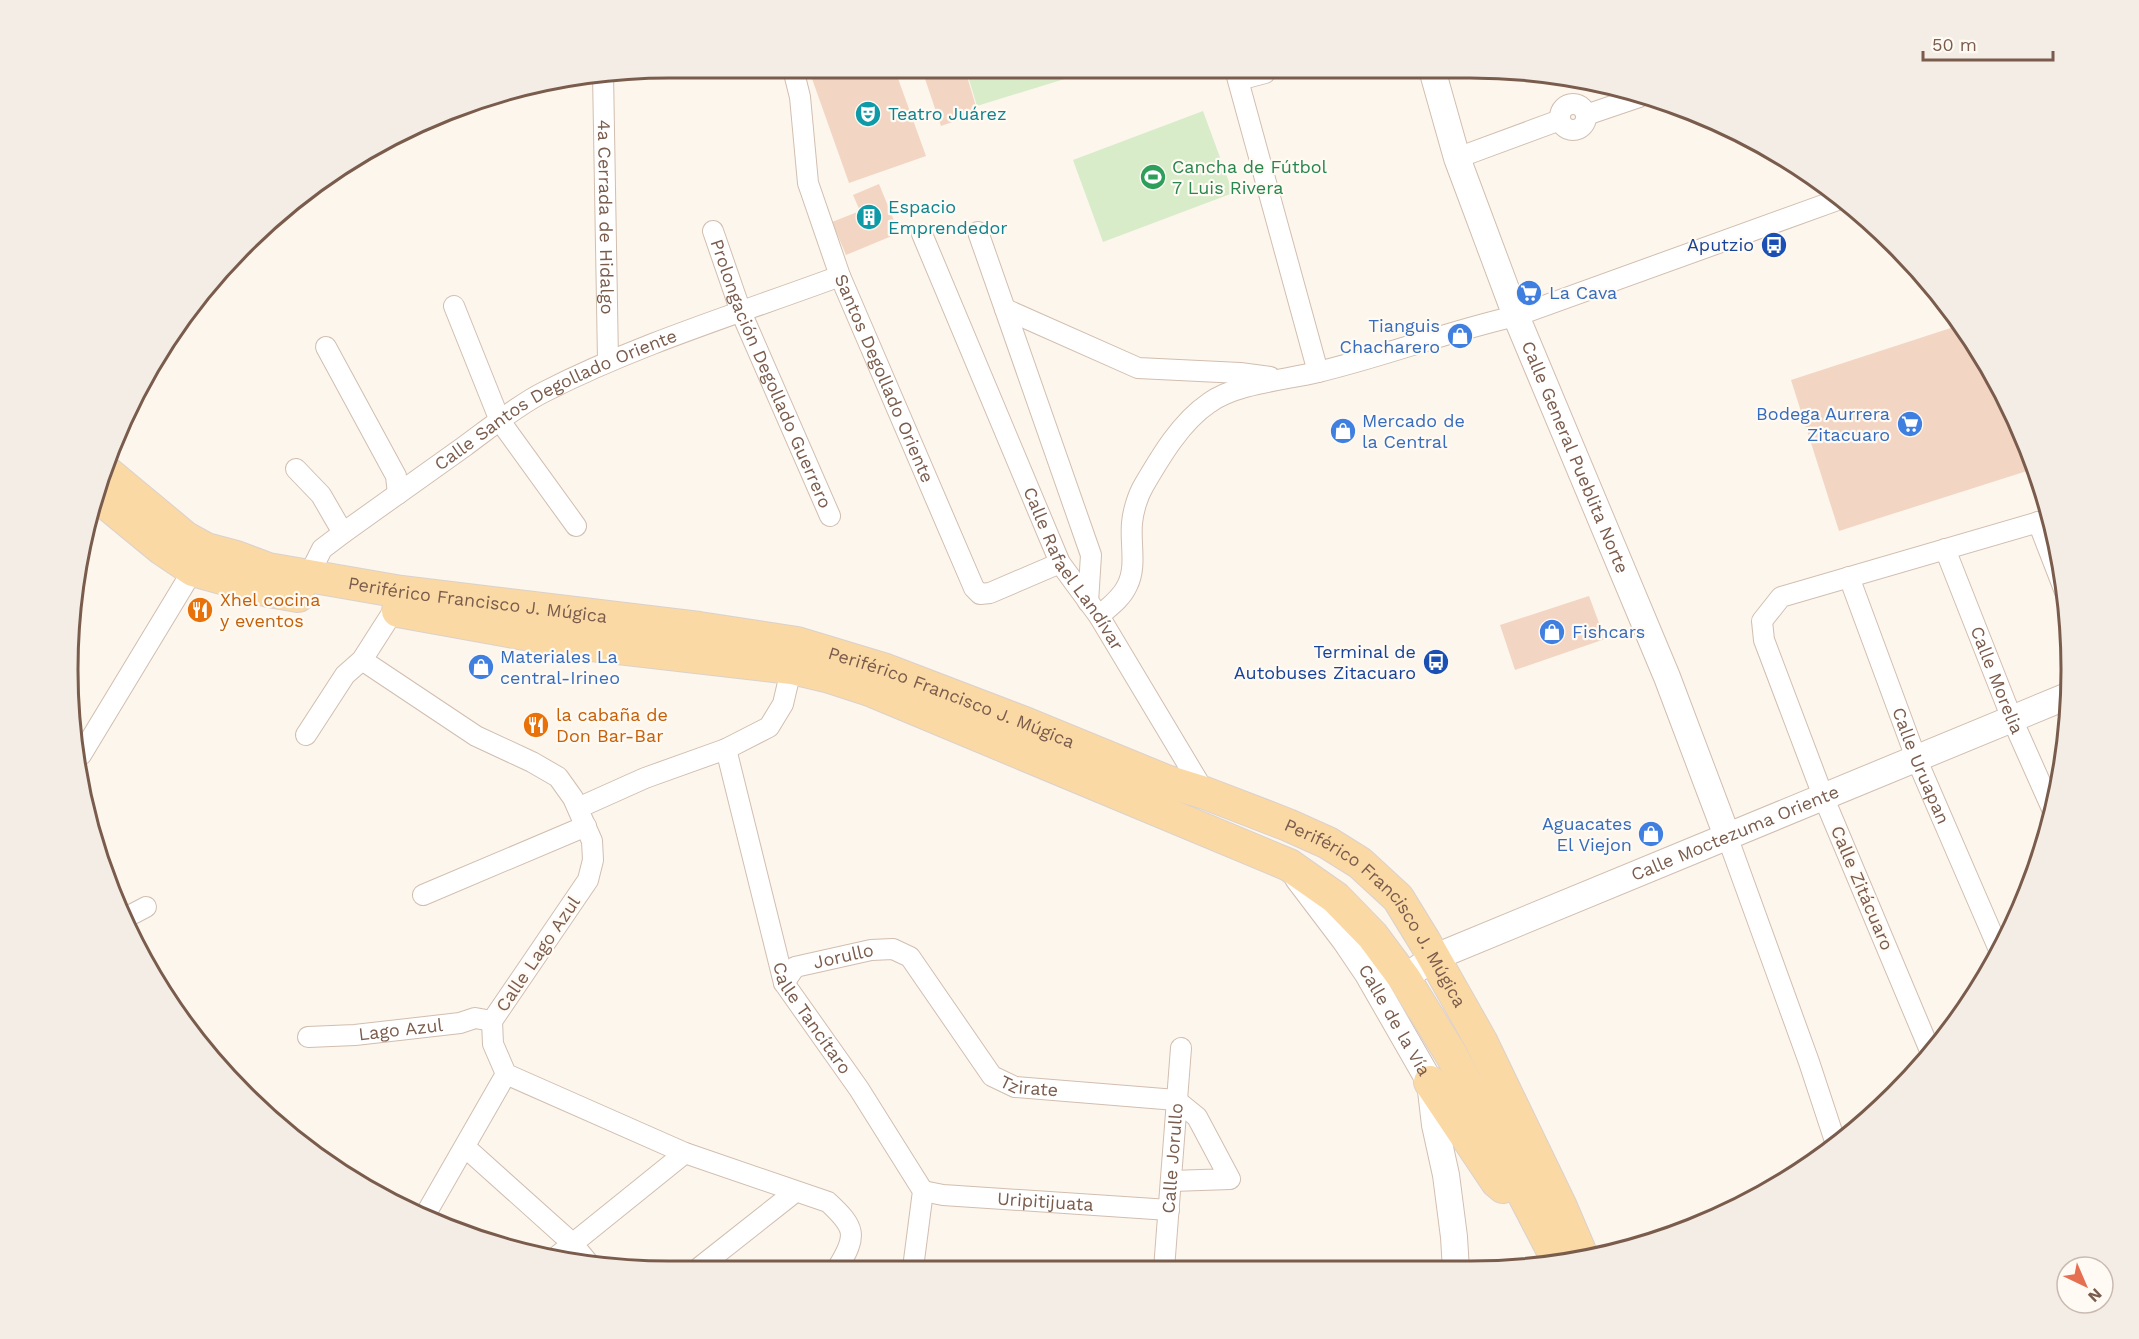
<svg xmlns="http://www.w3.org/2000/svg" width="2139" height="1339" font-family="'Work Sans',sans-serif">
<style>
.green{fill:#d8ecc9}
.building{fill:#f3d5c3}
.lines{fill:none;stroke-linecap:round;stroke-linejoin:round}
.minor-casing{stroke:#d1beb0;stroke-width:22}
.tertiary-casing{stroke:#d1beb0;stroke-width:28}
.primary-casing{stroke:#dad1cd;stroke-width:34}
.minor{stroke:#fff;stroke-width:20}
.tertiary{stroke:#fff;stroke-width:26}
.primary{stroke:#fbd9a5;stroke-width:32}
.labels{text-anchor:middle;stroke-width:4.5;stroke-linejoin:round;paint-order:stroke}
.culture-label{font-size:18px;fill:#0d838f;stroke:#fffaf3;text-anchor:start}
.leisure-label{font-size:18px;fill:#27864d;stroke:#fffaf3;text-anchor:start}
.street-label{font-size:18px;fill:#7a5c4d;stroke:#fffaf3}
.transit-label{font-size:18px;fill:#164399;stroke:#fffaf3;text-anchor:end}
.shop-label{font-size:18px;fill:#366cbe;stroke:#fffaf3;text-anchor:start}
.food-label{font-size:18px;fill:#c56008;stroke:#fffaf3;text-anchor:start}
.rim{fill:none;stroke:#7a5c4d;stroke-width:3}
</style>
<rect width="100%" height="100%" fill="#fdf6ec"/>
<!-- green -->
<g class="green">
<path d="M967,73h117l-107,33z"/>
<path d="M1203,111l30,82 -130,49 -30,-82z"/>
</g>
<!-- building -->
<g class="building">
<path d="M810,73h86l30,83 -77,27z"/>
<path d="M923,73h43l12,40 -37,13z"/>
<path d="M879,184l20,49 -53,22 -14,-33 28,-11 -7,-16z"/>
<path d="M1960,325l31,43 45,100 -197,63 -48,-151z"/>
<path d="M1589,596l16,43 -90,31 -15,-45z"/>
</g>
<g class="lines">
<!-- minor casing -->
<g class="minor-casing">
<g id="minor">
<path id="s1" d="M603,73l5,288"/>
<path id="s2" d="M794,73l6,24 8,86 32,93 134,312 6,6 10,-1 70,-30"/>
<path d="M1236,73l82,299"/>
<path d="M1239,80l26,-7"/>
<circle cx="1573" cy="117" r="13"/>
<path d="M1586,115l53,-18"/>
<path d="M1457,158l103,-38"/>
<path id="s3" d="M713,231l28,81 89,204"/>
<path d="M978,232l113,323 -3,47"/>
<path id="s4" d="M922,234l138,329 39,53 106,177"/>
<path d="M454,306l46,115 76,105"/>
<path d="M1005,309l133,59 102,5 30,4"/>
<path d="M326,347l70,129 2,18"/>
<path d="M296,469l25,26 22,38"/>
<path d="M2038,522l29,75"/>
<path id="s5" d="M1945,549l67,170 41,92"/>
<path id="s6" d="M308,577l14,-28 21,-16c41,-29 81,-58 122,-87 23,-17 53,-41 79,-54 94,-48 196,-79 296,-116"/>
<path id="s7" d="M1849,577l67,181 84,194"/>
<path d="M1099,616c10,-9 22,-17 28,-30 10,-19 3,-42 5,-63 1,-12 6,-28 12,-38 17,-29 37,-63 65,-82 28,-20 77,-23 109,-31 67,-16 131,-41 198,-56l327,-118"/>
<path d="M362,660l114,76 56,26 26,15 15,21 19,43 1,19 -5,20 -96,141 1,23 13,30 179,79 143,49c27,25 30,33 10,65"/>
<path d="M306,735l39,-60 17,-15 32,-50"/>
<path id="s8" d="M726,749l58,234 75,106 64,102 -10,77"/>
<path d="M75,758l6,-3 112,-185"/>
<path d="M578,808l67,-30 81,-29 43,-22 14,-23 11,-47"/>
<path d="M1727,836l82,226 27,82"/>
<path d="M423,895l163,-69"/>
<path d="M123,919l23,-12"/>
<path id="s9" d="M784,983l11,-16 76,-17 22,-1 17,8 82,119 23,11 161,13 21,17 33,62 -58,2"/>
<path id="s10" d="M308,1037l47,-2 105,-12 15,-5 17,3"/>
<path d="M1931,1053l-108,-257 -59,-156 -2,-19 19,-24 268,-78"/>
<path d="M465,1147l107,96 19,23"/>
<path id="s11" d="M923,1191l20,4 226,15"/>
<path d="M424,1217l82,-143"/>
<path d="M556,1257l129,-104"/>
<path d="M700,1267l95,-75"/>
<path id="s12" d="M1164,1269l17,-221"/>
</g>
</g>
<!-- tertiary casing -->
<g class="tertiary-casing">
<g id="tertiary">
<path id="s13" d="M1433,73l24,85 59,158 151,361 60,159"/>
<path id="s14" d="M1298,878l47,62 23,34 62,108 5,43 11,50 8,62 2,33"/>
<path id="s15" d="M1404,978l29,-20 637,-263"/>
</g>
</g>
<!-- primary casing -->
<g class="primary-casing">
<g id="primary">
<path id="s16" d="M103,469l83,69 20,11 30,8 32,12 133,23 298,36 98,15 86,26 144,55 139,57 39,12 83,32 40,18 32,20 38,35 27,44 56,99 80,166 21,49"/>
<path d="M95,494l67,55 31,21 76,21 29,5"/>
<path d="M398,611l177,32 217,25 38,9 40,13 419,175 47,33 36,37 32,43 48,78 106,205"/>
<path d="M1430,1082l67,100 6,5"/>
</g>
</g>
<!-- minor -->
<use href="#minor" class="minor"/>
<!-- tertiary -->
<use href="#tertiary" class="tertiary"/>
<!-- primary -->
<use href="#primary" class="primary"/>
</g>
<!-- icons -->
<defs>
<g id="theatre-disc" transform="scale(1.35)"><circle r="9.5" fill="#0f9aa8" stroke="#fffaf3"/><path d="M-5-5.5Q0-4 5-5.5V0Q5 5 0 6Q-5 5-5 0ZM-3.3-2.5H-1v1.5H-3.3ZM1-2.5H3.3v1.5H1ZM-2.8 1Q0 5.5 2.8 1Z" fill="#fff"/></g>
<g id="stadium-disc" transform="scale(1.35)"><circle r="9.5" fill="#2e9e5b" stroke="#fffaf3"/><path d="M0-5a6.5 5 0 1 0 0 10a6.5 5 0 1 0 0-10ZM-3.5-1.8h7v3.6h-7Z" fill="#fff"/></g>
<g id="building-disc" transform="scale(1.35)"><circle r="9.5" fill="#0f9aa8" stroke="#fffaf3"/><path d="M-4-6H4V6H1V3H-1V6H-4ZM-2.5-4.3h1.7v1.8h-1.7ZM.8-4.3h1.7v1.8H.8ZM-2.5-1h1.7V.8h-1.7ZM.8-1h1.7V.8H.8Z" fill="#fff"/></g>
<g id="bus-disc" transform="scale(1.35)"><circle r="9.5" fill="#1a4fb4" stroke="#fffaf3"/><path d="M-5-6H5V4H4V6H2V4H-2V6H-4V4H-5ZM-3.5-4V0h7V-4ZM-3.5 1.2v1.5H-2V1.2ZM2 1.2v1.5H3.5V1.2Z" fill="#fff"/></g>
<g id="supermarket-disc" transform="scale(1.35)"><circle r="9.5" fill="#3f7fe0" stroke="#fffaf3"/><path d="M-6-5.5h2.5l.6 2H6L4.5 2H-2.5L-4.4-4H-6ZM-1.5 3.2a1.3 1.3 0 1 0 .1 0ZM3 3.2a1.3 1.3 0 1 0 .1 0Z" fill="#fff"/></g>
<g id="shop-disc" transform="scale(1.35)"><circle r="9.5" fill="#3f7fe0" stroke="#fffaf3"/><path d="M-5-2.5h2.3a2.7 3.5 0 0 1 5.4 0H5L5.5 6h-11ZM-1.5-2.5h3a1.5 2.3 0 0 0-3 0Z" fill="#fff"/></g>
<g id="restaurant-disc" transform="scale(1.35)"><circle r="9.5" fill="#e8710a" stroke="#fffaf3"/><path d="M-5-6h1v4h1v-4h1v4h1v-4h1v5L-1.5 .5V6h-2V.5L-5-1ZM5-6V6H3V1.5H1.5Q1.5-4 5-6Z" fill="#fff"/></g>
</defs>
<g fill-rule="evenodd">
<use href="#theatre-disc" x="868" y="114"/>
<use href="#stadium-disc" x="1153" y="177"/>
<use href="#building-disc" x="869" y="217"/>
<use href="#bus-disc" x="1774" y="245"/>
<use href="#supermarket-disc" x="1529" y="293"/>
<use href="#shop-disc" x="1460" y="336"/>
<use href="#supermarket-disc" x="1910" y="424"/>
<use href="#shop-disc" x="1343" y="431"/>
<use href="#restaurant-disc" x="200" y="610"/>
<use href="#shop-disc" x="1552" y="632"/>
<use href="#bus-disc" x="1436" y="662"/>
<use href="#shop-disc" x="481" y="667"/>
<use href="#restaurant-disc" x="536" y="725"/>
<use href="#shop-disc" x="1651" y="834"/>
</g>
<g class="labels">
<!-- culture labels -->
<g class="culture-label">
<text x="888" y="120">Teatro Juárez</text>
<text x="888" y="213">Espacio<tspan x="888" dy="21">Emprendedor</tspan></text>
</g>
<!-- leisure labels -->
<g class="leisure-label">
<text x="1172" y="173">Cancha de Fútbol<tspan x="1172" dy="21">7 Luis Rivera</tspan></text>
</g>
<!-- street labels -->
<g class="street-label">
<text dy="6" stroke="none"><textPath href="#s1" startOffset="144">4a Cerrada de Hidalgo</textPath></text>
<text dy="6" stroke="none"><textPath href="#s3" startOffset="154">Prolongación Degollado Guerrero</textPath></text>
<text dy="6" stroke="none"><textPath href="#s2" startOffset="321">Santos Degollado Oriente</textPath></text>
<text dy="6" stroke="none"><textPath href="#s6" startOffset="310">Calle Santos Degollado Oriente</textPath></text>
<text dy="6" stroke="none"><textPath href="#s13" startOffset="410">Calle General Pueblita Norte</textPath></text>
<text dy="6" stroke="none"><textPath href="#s4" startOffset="368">Calle Rafael Landívar</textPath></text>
<text dy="6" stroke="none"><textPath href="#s16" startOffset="408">Periférico Francisco J. Múgica</textPath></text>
<text dy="6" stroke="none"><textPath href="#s5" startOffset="141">Calle Morelia</textPath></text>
<text dy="6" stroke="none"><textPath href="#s16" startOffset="894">Periférico Francisco J. Múgica</textPath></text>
<text dy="6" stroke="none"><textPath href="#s7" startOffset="202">Calle Uruapan</textPath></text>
<text dy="6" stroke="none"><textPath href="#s15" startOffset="362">Calle Moctezuma Oriente</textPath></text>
<text transform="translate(1862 888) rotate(67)" y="6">Calle Zitácuaro</text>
<text dy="6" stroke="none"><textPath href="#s16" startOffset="1382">Periférico Francisco J. Múgica</textPath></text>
<text transform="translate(538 954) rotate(-56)" y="6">Calle Lago Azul</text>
<text dy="6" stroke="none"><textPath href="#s9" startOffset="69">Jorullo</textPath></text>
<text dy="6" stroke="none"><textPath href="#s8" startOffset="285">Calle Tancítaro</textPath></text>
<text dy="6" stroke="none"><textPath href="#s14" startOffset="172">Calle de la Vía</textPath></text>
<text dy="6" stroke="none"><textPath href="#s10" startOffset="93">Lago Azul</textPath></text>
<text dy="6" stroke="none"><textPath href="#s9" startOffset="322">Tzirate</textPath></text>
<text dy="6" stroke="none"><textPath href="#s12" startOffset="111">Calle Jorullo</textPath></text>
<text dy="6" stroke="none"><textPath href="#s11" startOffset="123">Uripitijuata</textPath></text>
</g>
<!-- transit labels -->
<g class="transit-label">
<text x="1754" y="251">Aputzio</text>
<text x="1416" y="658">Terminal de<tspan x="1416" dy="21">Autobuses Zitacuaro</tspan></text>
</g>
<!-- shop labels -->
<g class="shop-label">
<text x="1549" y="299">La Cava</text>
<text x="1440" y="332" text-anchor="end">Tianguis<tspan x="1440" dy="21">Chacharero</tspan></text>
<text x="1890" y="420" text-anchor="end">Bodega Aurrera<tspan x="1890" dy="21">Zitacuaro</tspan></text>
<text x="1362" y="427">Mercado de<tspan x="1362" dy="21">la Central</tspan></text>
<text x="1572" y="638">Fishcars</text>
<text x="500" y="663">Materiales La<tspan x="500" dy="21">central-Irineo</tspan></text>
<text x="1632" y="830" text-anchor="end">Aguacates<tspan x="1632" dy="21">El Viejon</tspan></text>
</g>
<!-- food labels -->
<g class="food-label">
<text x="220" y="606">Xhel cocina<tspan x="220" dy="21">y eventos</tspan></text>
<text x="556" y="721">la cabaña de<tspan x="556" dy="21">Don Bar-Bar</tspan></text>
</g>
</g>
<!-- crop -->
<path d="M0 0H2139V1339H0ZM669 78H1470A591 591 0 0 1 2061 669V670A591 591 0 0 1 1470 1261H669A591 591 0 0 1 78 670V669A591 591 0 0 1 669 78Z" fill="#f4ede6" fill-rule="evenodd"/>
<path class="rim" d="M669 78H1470A591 591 0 0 1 2061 669V670A591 591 0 0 1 1470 1261H669A591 591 0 0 1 78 670V669A591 591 0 0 1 669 78Z"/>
<!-- north arrow -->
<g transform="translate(2085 1285) rotate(136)"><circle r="28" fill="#fffaf3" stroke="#cabbb1" stroke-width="1.5"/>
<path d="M0-4.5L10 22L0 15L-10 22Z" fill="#e76f51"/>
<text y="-9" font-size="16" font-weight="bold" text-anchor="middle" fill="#7a5c4d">N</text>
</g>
<!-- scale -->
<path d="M1923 51v9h130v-9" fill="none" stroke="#7a5c4d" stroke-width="3"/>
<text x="1932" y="51" font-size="18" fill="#7a5c4d" stroke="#fffaf3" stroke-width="4.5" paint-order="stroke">50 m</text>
</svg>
